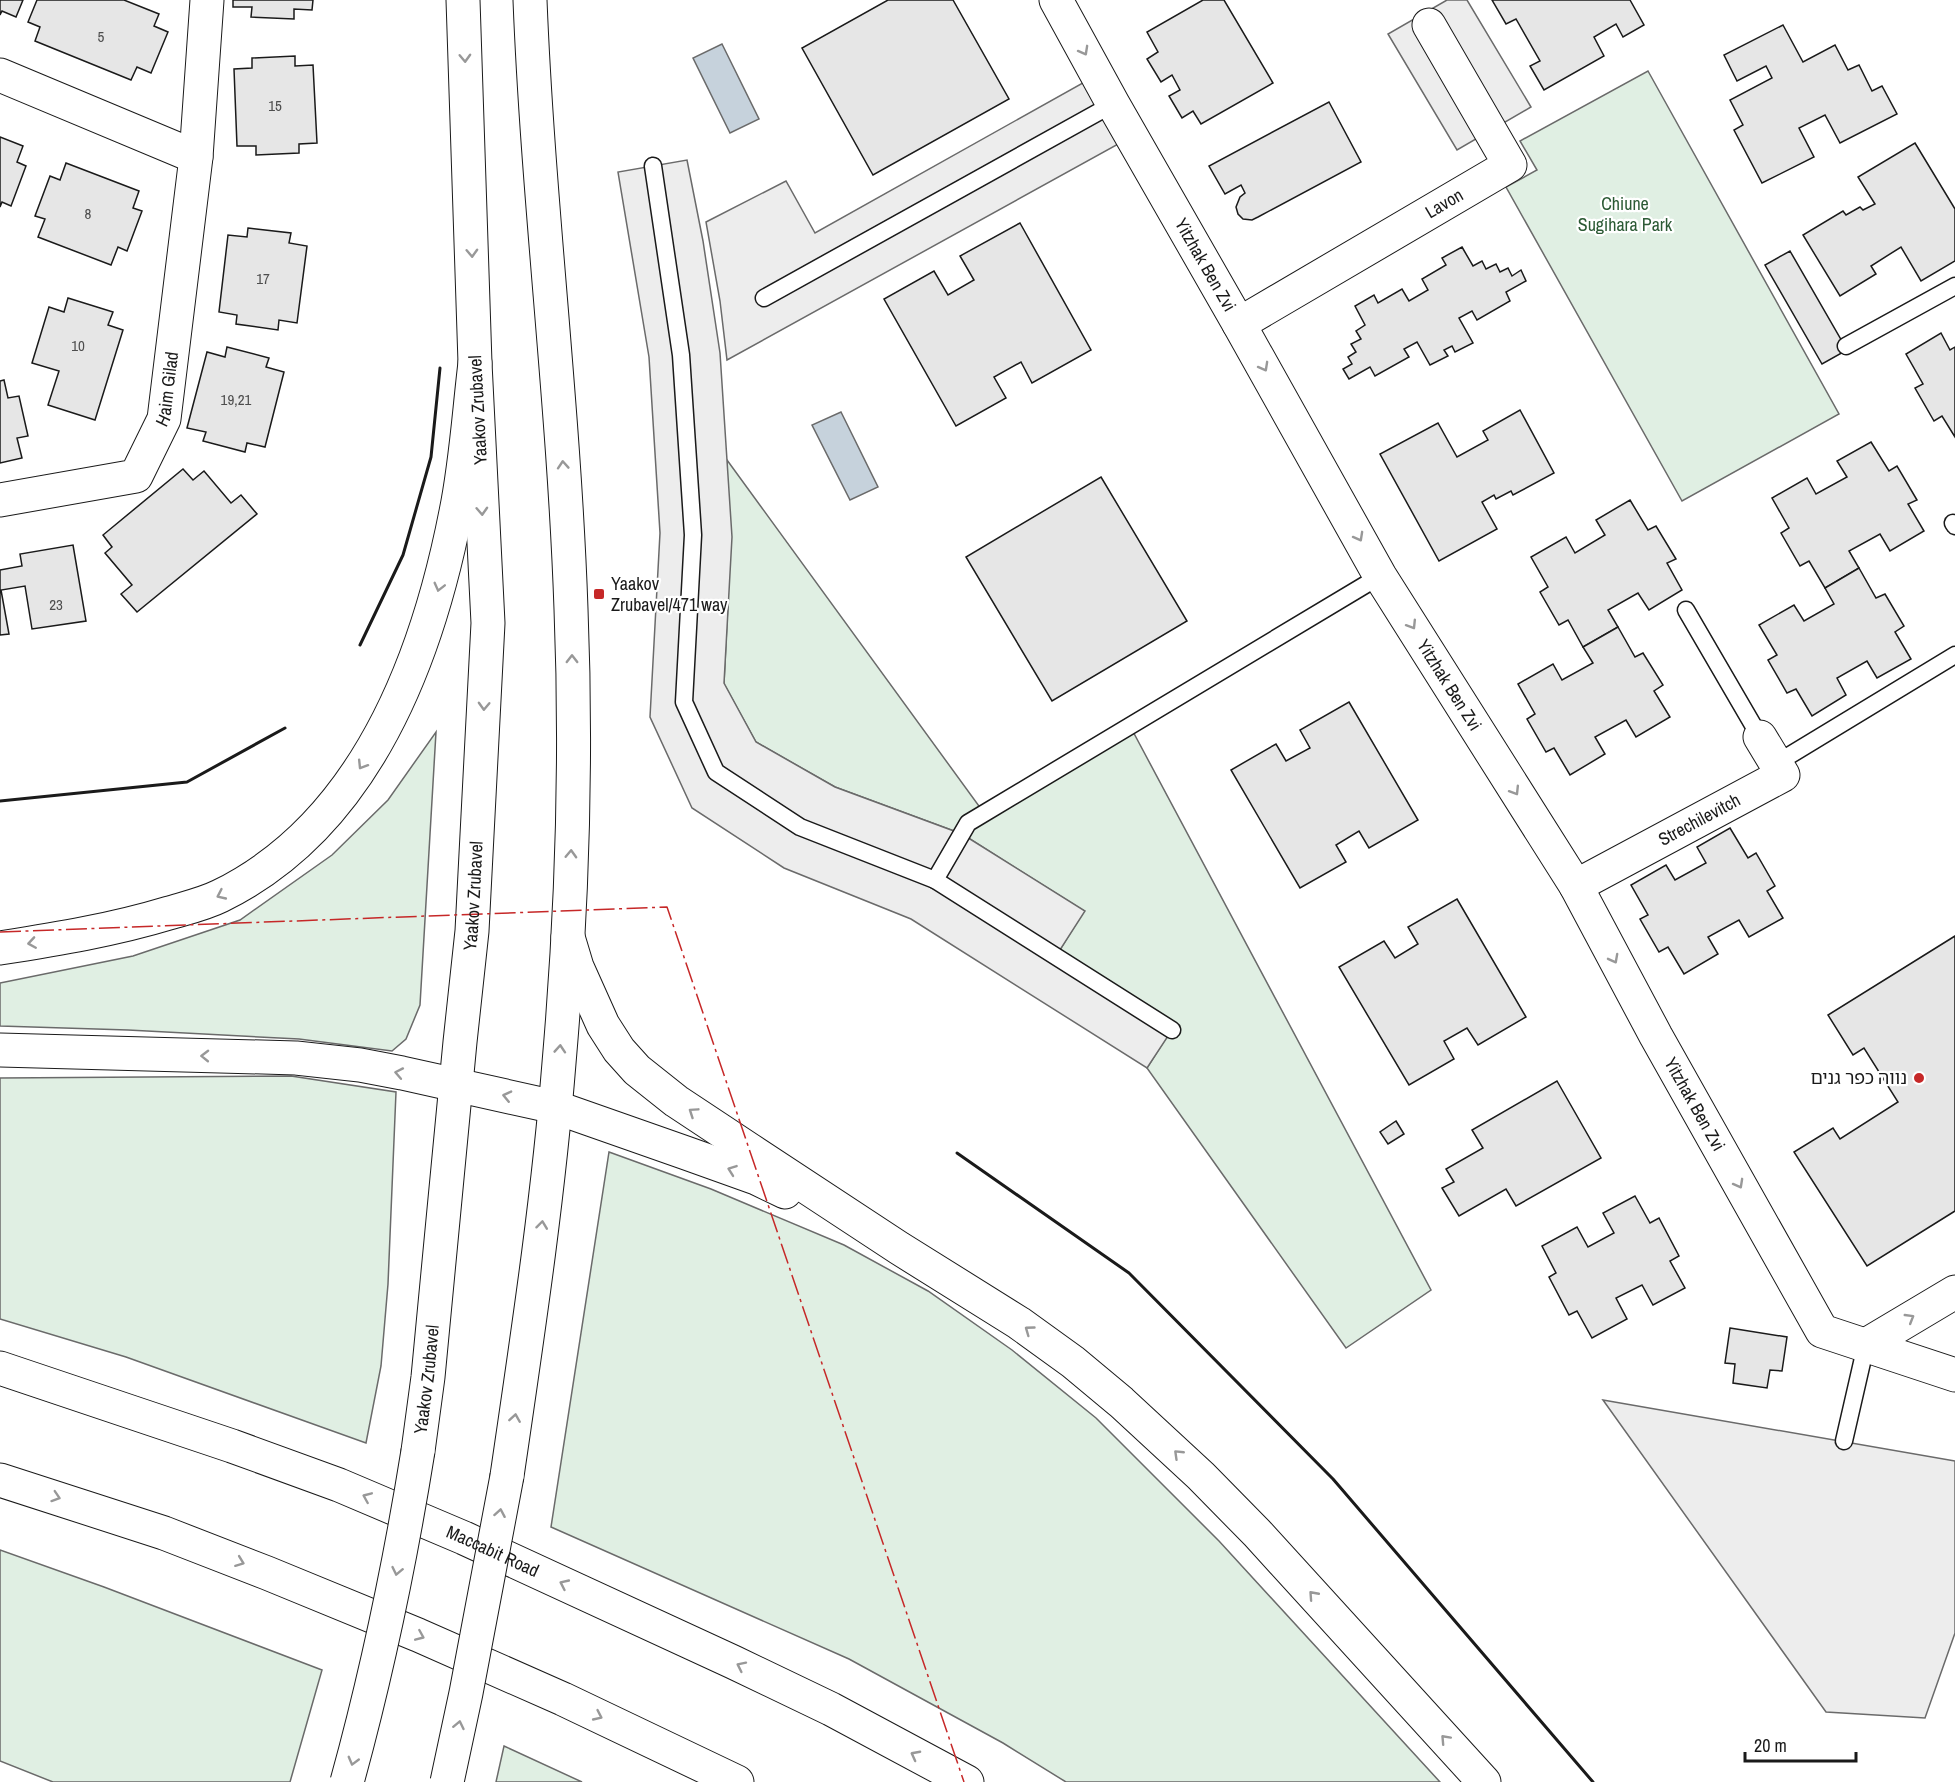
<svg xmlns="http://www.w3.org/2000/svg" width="1955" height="1782" font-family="'Archivo Narrow','Noto Sans Hebrew',sans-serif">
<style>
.green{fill:#e0efe3;stroke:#6a6a6a;stroke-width:1.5}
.parking{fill:#ededed;stroke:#6a6a6a;stroke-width:1.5}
.water{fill:#c6d2dc;stroke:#6a6a6a;stroke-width:1.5}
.building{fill:#e6e6e6;stroke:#1a1a1a;stroke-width:1.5}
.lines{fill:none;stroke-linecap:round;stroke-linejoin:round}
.service-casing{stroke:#1a1a1a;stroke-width:19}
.minor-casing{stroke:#1a1a1a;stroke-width:35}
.secondary-casing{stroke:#1a1a1a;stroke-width:35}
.motorway-casing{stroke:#1a1a1a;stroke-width:35}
.service{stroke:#fff;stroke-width:16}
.minor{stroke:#fff;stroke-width:33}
.secondary{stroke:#fff;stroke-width:33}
.motorway{stroke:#fff;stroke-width:33}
.secondary-bridge-casing{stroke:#1a1a1a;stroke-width:35;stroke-linecap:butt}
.secondary-bridge{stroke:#fff;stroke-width:33}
.wall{stroke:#1a1a1a;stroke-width:3}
.power{stroke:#c62828;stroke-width:1.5;stroke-dasharray:21 4.5 3 4.5;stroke-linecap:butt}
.oneway{stroke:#989898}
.poi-dot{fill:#c62828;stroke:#fff;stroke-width:2}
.labels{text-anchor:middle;stroke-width:4.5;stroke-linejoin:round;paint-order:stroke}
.number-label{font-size:15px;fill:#4d4d4d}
.street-label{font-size:18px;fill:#1a1a1a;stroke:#fff}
.park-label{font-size:18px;fill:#2b5a34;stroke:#fff}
.poi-label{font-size:18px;fill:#1a1a1a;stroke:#fff;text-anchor:start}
</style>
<rect width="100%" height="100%" fill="#fff"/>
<!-- green -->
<g class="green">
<path d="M1648,71l191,343 -157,87 -176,-314 31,-17 -17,-29z"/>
<path d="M727,460l257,353 146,-87 301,564 -85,58 -199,-280 24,-38 -115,-74 28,-45 -122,-77 -127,-47 -79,-45 -32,-58 4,-82z"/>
<path d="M436,732l-16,273 -14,34 -14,12 -93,-12 -171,-9 -128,-4v-43l133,-27 107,-36 92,-65 56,-55z"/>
<path d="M291,1076l105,16 -8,192 -7,82 -15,77 -240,-86 -126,-38v-241z"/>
<path d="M609,1152l102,37 133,56 84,46 84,59 84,68 123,123 221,241h-374l-63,-39 -154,-84 -298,-132z"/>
<path d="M0,1550l104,37 218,83 -32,112h-237l-53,-21z"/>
<path d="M504,1746l78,36h-86z"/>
</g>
<!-- parking -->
<g class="parking">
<path d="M1447,0h20l64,107 -74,43 -69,-116z"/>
<path d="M1097,75l34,62 -404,223 -7,-59 -14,-79 80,-41 29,52z"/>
<path d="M687,160l16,81 17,112 12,184 -8,146 32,59 79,45 127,47 123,77 -29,45 116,74 -25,38 -236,-149 -127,-51 -92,-60 -42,-91 10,-184 -11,-176 -31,-185z"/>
<path d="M1603,1400l352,61v172l-30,85 -99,-6z"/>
</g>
<!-- water -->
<g class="water">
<path d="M722,44l37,75 -29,14 -37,-75z"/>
<path d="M841,412l37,75 -28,13 -38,-75z"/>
</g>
<!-- building -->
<g class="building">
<path d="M0,0h23l-7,17 -14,-6 -2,4z"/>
<path d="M37,0h87l35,14 -5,12 14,6 -17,41 -14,-6 -6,13 -96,-39 5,-14 -12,-5z"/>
<path d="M233,0h80l-1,10 -18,-1v10l-43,-2 1,-10h-19z"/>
<path d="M888,0h65l56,99 -136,76 -71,-127z"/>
<path d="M1203,0h21l49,83 -72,41 -8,-13 -11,7 -13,-22 11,-6 -8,-15 -11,7 -14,-23 11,-7 -11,-20z"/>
<path d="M1492,0h138l14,25 -21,12 -7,-13 -22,13 10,19 -60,34 -14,-24 10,-5 -24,-42 -10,5z"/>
<path d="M1783,25l20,37 32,-17 13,25 11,-5 13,26 10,-5 15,28 -57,29 -15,-28 -26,13 15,29 -52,26 -28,-53 9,-5 -13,-25 42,-22 -6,-12 -29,15 -13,-26z"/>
<path d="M295,56v10l18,-1 4,78 -18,1v9l-43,2v-9h-19l-3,-77 18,-1v-10z"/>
<path d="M1329,102l32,60 -103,55 -6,3 -9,-1 -5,-5 -2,-7 4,-10 5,-4 -4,-8 -16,9 -16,-28z"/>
<path d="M0,137l23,9 -6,16 9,4 -15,40 -9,-4 -2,5z"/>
<path d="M1915,143l40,66v52l-34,20 -20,-34 -30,19 5,8 -36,22 -37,-61 40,-24 3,4 14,-8 3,3 12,-6 -17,-27z"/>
<path d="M66,163l73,28 -6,17 9,3 -15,40 -9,-4 -7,18 -73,-28 7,-18 -10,-3 15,-40 10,4z"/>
<path d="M1020,223l71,127 -59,33 -11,-21 -27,15 12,21 -50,28 -72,-127 50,-28 14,24 26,-15 -14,-24z"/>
<path d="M248,228l43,5 -2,10 18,3 -10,77 -18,-3 -1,10 -42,-6 1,-9 -18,-3 9,-77 19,2z"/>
<path d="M1462,247l11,19 9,-5 4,8 10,-5 4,8 8,-4 4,8 9,-6 5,11 -20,11 4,9 -33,19 -5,-9 -13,7 14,25 -18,9 -3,-6 -8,4 4,6 -18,9 -13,-23 -13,7 5,8 -34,19 -5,-9 -21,12 -6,-10 9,-5 -4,-7 8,-5 -5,-8 10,-5 -5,-8 9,-6 -10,-19 19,-11 4,8 24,-14 7,12 19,-11 -6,-11 24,-14 -4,-7z"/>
<path d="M1790,251l57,99 -25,14 -57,-99z"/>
<path d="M68,298l45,14 -5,13 15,5 -28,90 -47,-15 11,-34 -27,-8 17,-56 15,5z"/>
<path d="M1941,333l9,17 5,-3v90l-13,-21 -8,5 -19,-33 8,-4 -17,-30z"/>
<path d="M227,347l42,11 -3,9 18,5 -19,75 -18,-4 -2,9 -42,-11 3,-9 -19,-4 20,-76 18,5z"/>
<path d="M4,380l4,18 11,-2 9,40 -11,2 5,20 -22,5v-82z"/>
<path d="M1520,410l34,63 -41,22 -2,-4 -15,8 -2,-4 -12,7 15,27 -58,32 -59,-107 58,-31 19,34 31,-17 -5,-9z"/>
<path d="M1871,442l18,29 8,-5 20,34 -9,4 16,27 -34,20 -10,-17 -31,17 10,17 -34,20 -16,-27 -9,5 -19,-33 8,-5 -17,-30 35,-20 9,16 31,-17 -10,-16z"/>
<path d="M183,469l10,11 11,-9 27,32 10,-8 16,19 -120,98 -16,-18 11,-9 -27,-32 7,-6 -9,-12z"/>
<path d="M1101,477l86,144 -135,80 -86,-144z"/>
<path d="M1630,500l18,30 8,-4 20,33 -9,4 15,27 -33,20 -11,-17 -30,17 10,17 -35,20 -15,-27 -9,5 -19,-33 8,-5 -17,-30 35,-20 9,16 30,-18 -9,-15z"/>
<path d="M73,545l13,76 -54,8 -7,-43 -24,4 8,44 -9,1v-65l22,-4 -2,-12z"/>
<path d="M1859,568l17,30 9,-4 19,32 -9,6 16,27 -34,19 -10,-17 -30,17 9,17 -34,21 -16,-27 -9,4 -19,-33 9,-5 -18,-30 35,-20 10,16 30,-17 -9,-16z"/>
<path d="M1618,627l17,30 8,-4 20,32 -9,6 16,26 -34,20 -10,-17 -31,17 10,17 -35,21 -16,-27 -8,4 -19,-33 8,-5 -17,-30 35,-20 9,16 31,-17 -10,-16z"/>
<path d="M1349,702l69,118 -49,28 -10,-17 -23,14 10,17 -46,26 -69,-118 45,-26 10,17 24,-13 -10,-18z"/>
<path d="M1730,828l18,30 8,-5 19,33 -8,5 16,27 -34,19 -10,-17 -31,17 10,17 -34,20 -16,-27 -9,5 -19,-33 8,-4 -17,-30 35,-20 9,15 31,-17 -9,-16z"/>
<path d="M1457,899l69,118 -48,28 -11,-17 -23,13 10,18 -45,26 -70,-118 45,-26 11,17 23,-14 -10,-17z"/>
<path d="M1955,936v275l-88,55 -73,-114 39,-24 7,11 58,-37 -34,-54 -11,7 -25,-40z"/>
<path d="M1557,1081l44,77 -85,48 -10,-17 -47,27 -17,-28 12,-6 -8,-13 37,-21 -11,-18z"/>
<path d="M1396,1121l8,13 -16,10 -8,-12z"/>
<path d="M1635,1196l15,27 9,-5 20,38 -9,5 15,27 -32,17 -11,-20 -26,13 11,21 -35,19 -15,-27 -8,4 -20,-38 7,-4 -14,-27 35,-19 11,20 26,-14 -11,-20z"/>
<path d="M1730,1328l57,9 -5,34 -12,-1 -3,18 -34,-5 2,-19 -10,-1z"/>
</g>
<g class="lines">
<!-- service casing -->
<g class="service-casing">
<g id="service">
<path d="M653,166l28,189 12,180 -9,167 32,70 84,55 135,53 237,150"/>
<path d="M764,298l349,-194"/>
<path d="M1846,346l109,-60"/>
<path d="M1953,523l2,3"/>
<path d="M1686,610l74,127"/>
<path d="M1777,763l178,-108"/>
<path d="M935,880l33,-57 412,-247"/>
<path d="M1844,1441l22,-96"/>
</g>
</g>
<!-- minor casing -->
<g class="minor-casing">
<g id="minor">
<path id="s1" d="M1056,0l57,104 126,220 141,252 196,310 80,150 166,295 133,44"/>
<path d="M0,75l196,82"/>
<path id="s2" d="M1239,324l271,-159 -81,-140"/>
<path id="s3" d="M0,500l136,-24 28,-57 32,-262 11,-157"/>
<path id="s4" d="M1576,886l207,-111 -23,-38"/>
<path d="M1866,1345l89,-53"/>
</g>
</g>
<!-- secondary casing -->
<g class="secondary-casing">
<g id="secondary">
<path id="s5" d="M418,1451l10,-74 32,-335 12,-111 16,-308 -13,-260 -12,-363"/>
<path d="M507,1476c20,-137 41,-275 52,-413 13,-150 18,-304 12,-454 -7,-204 -33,-406 -41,-609"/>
</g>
</g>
<!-- motorway casing -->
<g class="motorway-casing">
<g id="motorway">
<path d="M568,937l9,30 26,58 16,25 18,20 39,31 74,49 149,98 120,75 54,39 48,40 80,74 56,57 227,249"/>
<path d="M0,948c57,-9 113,-18 169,-35 17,-5 35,-9 51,-17 145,-71 207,-236 236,-384 10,-48 13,-100 19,-149"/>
<path d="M0,1050l296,8 64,7 42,8 153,34 131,46 70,25 29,14"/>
<path id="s6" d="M0,1368l232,78 107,39 125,53 269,124 98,47 136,73"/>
<path d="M0,1480l164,53 103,40 151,62 145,64 174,83"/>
</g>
</g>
<!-- service -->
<use href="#service" class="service"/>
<!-- minor -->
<use href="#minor" class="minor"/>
<!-- secondary -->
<use href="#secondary" class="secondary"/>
<!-- motorway -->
<use href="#motorway" class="motorway"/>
<!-- secondary-bridge casing -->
<g class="secondary-bridge-casing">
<g id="secondary-bridge">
<path d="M347,1782c30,-109 53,-219 71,-331"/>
<path d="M447,1782l19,-89 41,-217"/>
</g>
</g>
<!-- secondary-bridge -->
<use href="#secondary-bridge" class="secondary-bridge"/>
<!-- wall -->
<g class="wall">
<path d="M360,645l43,-90 28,-98 9,-89"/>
<path d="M0,801l187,-19 98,-54"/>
<path d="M957,1153l172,120 204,206 260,303"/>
</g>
<!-- power -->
<path class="power" d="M0,932l667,-25 297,875"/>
</g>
<!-- one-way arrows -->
<defs><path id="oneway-chevron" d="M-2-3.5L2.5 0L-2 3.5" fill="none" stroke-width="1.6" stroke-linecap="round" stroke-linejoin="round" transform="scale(1.5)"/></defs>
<g class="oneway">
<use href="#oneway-chevron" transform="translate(1084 51) rotate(61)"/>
<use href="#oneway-chevron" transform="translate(465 58) rotate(88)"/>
<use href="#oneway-chevron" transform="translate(472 253) rotate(88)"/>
<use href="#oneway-chevron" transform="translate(1264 367) rotate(61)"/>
<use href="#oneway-chevron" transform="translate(563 465) rotate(-94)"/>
<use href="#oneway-chevron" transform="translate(482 511) rotate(87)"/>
<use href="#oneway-chevron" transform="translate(1359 537) rotate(61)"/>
<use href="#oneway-chevron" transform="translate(439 587) rotate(104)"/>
<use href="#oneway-chevron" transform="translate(1412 625) rotate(58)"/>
<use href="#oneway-chevron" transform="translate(572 659) rotate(-90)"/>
<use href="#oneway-chevron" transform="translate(484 706) rotate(92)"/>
<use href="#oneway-chevron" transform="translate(362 765) rotate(122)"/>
<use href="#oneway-chevron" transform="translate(1515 791) rotate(58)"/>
<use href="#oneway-chevron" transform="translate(571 854) rotate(-88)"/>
<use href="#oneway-chevron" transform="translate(221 895) rotate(155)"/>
<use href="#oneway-chevron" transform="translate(32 943) rotate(171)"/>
<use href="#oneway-chevron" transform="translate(1614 959) rotate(62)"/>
<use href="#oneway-chevron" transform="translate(560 1049) rotate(-86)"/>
<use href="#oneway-chevron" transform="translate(205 1056) rotate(-179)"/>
<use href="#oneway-chevron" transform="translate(399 1073) rotate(-169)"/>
<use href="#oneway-chevron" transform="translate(507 1096) rotate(-167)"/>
<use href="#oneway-chevron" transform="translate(693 1112) rotate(-146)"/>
<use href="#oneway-chevron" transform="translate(732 1170) rotate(-160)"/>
<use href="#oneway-chevron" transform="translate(1739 1184) rotate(61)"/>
<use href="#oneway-chevron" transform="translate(542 1225) rotate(-83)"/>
<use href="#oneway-chevron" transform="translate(1910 1318) rotate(-31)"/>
<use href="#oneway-chevron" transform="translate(1029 1330) rotate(-144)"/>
<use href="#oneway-chevron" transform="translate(515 1418) rotate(-81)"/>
<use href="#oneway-chevron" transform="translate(1178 1454) rotate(-136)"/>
<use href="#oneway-chevron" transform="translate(56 1497) rotate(18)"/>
<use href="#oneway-chevron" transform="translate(367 1497) rotate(-157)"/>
<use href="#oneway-chevron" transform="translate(500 1513) rotate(-80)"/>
<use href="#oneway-chevron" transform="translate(240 1562) rotate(21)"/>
<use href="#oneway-chevron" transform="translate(397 1571) rotate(102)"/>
<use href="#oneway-chevron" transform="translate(564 1584) rotate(-155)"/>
<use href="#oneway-chevron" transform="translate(1313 1595) rotate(-132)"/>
<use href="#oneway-chevron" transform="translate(420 1636) rotate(23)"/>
<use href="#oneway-chevron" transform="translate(741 1666) rotate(-154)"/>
<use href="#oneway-chevron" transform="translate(598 1716) rotate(25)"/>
<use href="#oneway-chevron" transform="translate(459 1725) rotate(-78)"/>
<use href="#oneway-chevron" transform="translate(1445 1739) rotate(-133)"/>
<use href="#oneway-chevron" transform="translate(915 1755) rotate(-152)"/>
<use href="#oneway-chevron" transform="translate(353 1761) rotate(105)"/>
</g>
<!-- markers -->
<g class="poi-dot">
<rect x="593" y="588" width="12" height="12" rx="3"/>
<circle cx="1919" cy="1078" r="6"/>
</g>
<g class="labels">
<!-- number labels -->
<g class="number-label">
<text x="101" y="42">5</text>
<text x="275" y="111">15</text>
<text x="88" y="219">8</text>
<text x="263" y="284">17</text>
<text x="78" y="351">10</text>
<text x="236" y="405">19,21</text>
<text x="56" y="610">23</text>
</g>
<!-- street labels -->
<g class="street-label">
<text dy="6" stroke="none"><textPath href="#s2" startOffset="238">Lavon</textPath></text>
<text dy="6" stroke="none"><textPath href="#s1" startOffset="304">Yitzhak Ben Zvi</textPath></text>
<text dy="6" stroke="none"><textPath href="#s3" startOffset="232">Haim Gilad</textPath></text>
<text transform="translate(478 410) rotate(-93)" y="6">Yaakov Zrubavel</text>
<text dy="6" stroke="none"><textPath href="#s1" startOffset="790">Yitzhak Ben Zvi</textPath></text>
<text dy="6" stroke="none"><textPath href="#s4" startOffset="140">Strechilevitch</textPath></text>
<text dy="6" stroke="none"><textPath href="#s5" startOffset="558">Yaakov Zrubavel</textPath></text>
<text dy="6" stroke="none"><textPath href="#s1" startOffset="1276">Yitzhak Ben Zvi</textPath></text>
<text dy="6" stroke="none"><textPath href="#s5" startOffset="72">Yaakov Zrubavel</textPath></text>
<text dy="6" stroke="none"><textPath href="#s6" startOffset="526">Maccabit Road</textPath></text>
</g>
<!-- park labels -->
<g class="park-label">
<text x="1625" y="210">Chiune<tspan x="1625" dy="21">Sugihara Park</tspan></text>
</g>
<!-- poi labels -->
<g class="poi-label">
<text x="611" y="590">Yaakov<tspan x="611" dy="21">Zrubavel/471 way</tspan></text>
<text x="1907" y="1084" text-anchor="end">נווה כפר גנים</text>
</g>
</g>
<!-- scale -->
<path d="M1745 1752v9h111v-9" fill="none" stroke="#1a1a1a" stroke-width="3"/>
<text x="1754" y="1752" font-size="18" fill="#1a1a1a" stroke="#ffffff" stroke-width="4.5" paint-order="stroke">20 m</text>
</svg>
